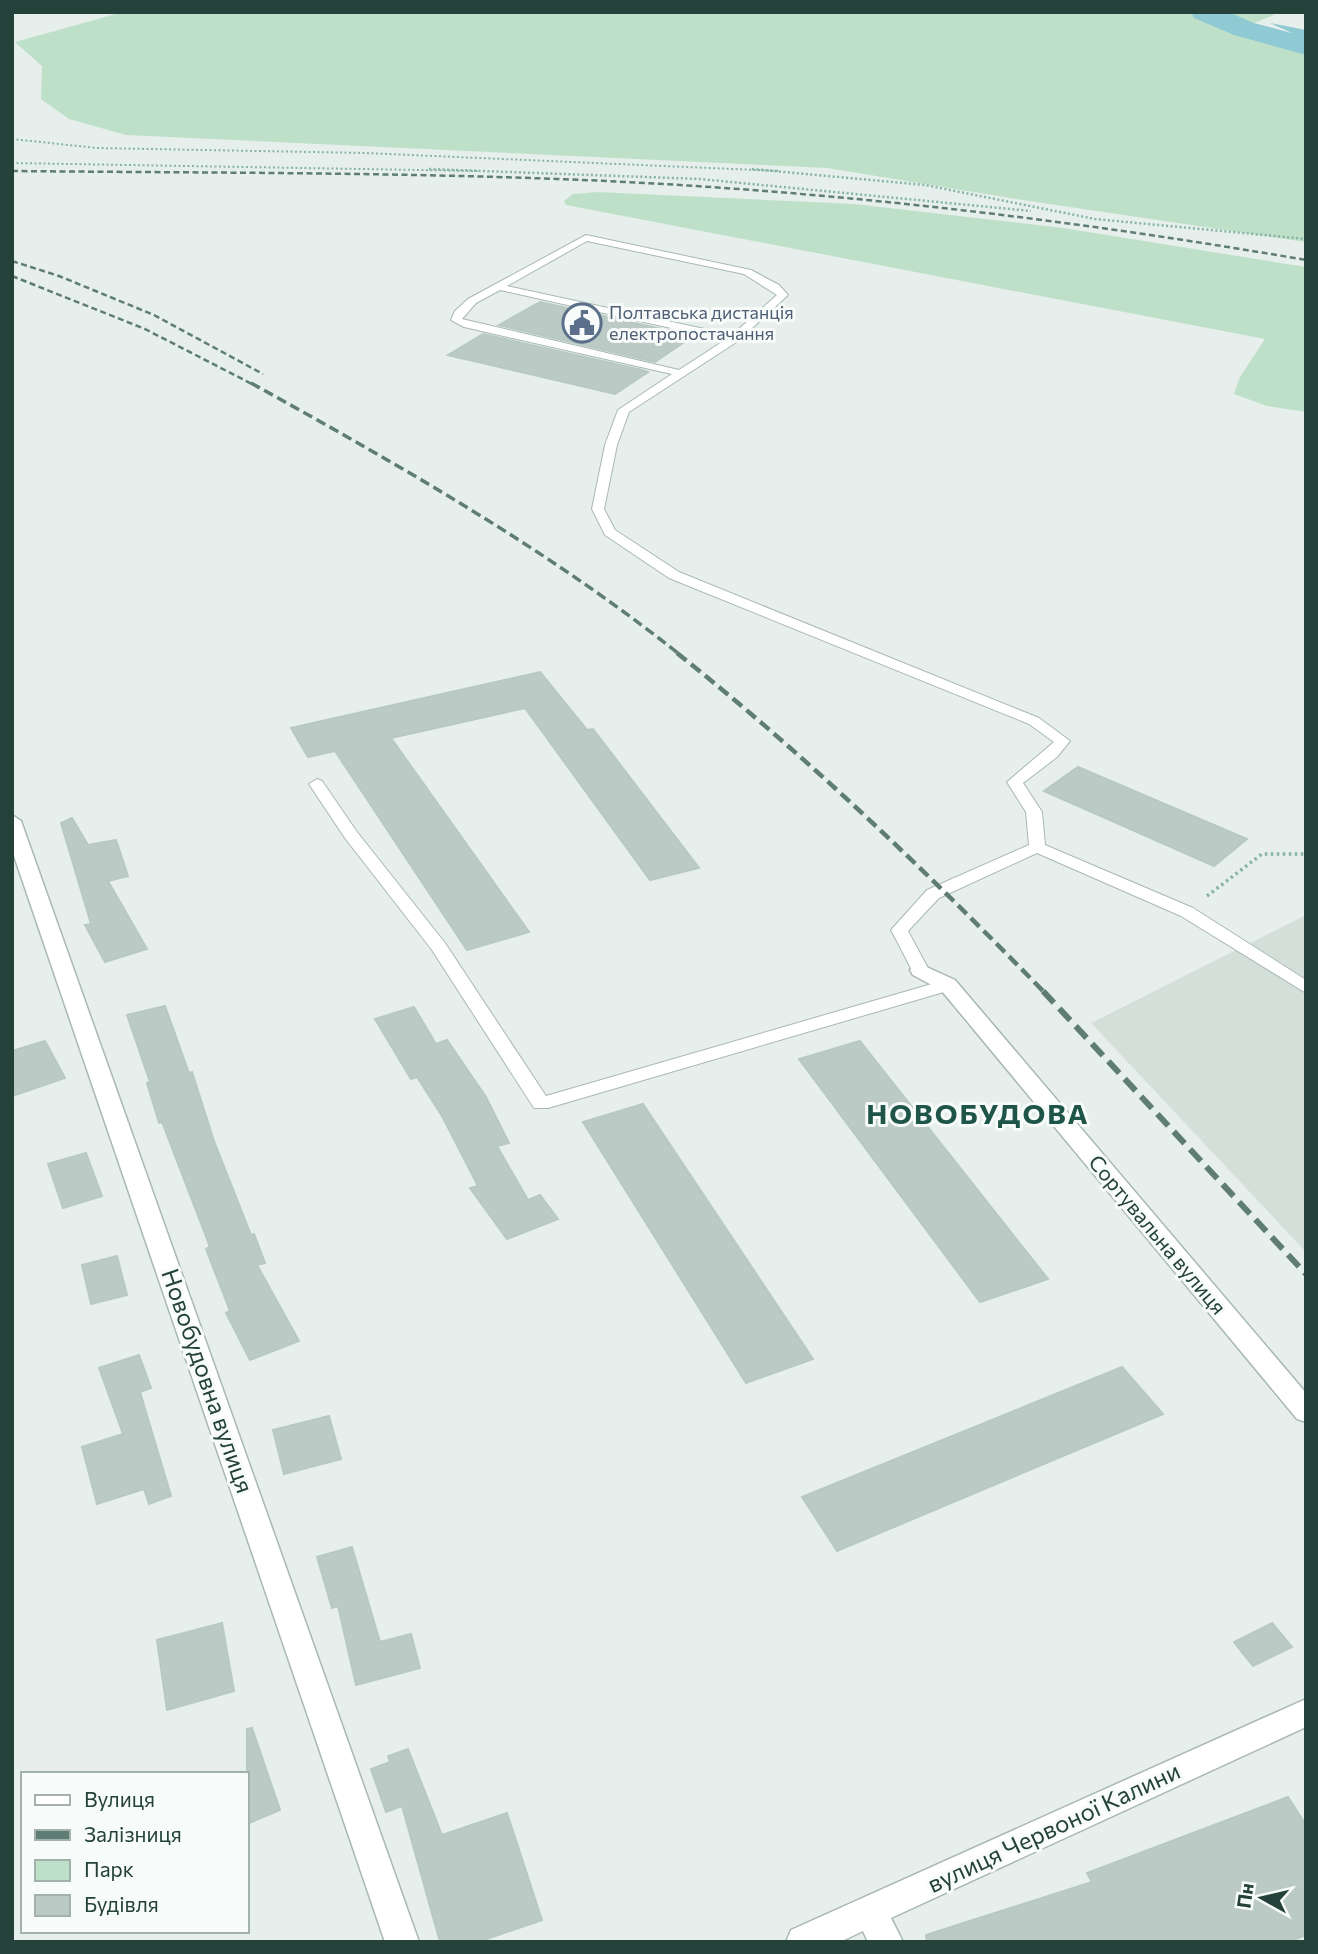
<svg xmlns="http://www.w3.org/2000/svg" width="1318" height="1954" font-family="Commissioner,sans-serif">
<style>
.built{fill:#d4dfda}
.green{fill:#bfe0c8}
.water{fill:#8ec9d4}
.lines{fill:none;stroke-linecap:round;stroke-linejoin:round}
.river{fill:#8ec9d4;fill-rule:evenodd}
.building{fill:#bbcac4;stroke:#b8c9c2;stroke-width:2}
.lane-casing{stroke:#a8b8b2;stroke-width:2}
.street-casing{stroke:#a8b8b2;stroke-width:3}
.path-far2{stroke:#86b3a5;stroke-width:2;stroke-dasharray:2 2.5;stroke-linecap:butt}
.path-far1{stroke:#86b3a5;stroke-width:2.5;stroke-dasharray:2 2.5;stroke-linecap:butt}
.path{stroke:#86b3a5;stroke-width:3.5;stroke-dasharray:2.5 3.5;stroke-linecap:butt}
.lane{fill:#fff;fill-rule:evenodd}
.street{fill:#fff;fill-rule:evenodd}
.rail-far3{stroke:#5f7d75;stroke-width:2.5;stroke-dasharray:6 3.5;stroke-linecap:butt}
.rail-far2{stroke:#5f7d75;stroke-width:3.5;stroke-dasharray:10 5;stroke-linecap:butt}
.rail-far1{stroke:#5f7d75;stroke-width:4.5;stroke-dasharray:12 6;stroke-linecap:butt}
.rail{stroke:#5f7d75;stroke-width:6;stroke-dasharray:16 8;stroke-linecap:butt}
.labels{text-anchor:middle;stroke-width:6;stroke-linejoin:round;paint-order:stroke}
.far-service-label{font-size:18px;fill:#4e5e75;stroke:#f7fbf9;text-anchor:start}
.street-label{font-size:21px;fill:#24423a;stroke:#f7fbf9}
.near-street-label{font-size:24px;fill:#24423a;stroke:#f7fbf9}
.district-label{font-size:28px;font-weight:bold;letter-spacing:2px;fill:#1f5548;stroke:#f7fbf9}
</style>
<rect width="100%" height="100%" fill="#e6efeb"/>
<!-- built -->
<path class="built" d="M1306,915v337l-215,-229z"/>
<!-- green -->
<g class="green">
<path d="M123,12h1144l7,3 -32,13 64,25v189l-296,-44 -183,-30 -701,-33 -57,-16 -28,-20 1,-33 -27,-24z"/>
<path d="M598,192l256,12 209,24 243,39v145l-39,-6 -33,-12 6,-17 25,-38 -699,-134 -2,-4 9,-7z"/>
</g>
<!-- water -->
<path class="water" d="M1270,23l36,7v24l-31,-9 -34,-17 51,5z"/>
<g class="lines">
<!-- river -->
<path class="river" d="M1191,12h37l26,11 52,14v18l-72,-20 -40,-17z"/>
</g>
<!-- building -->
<g class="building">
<path d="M540,302l153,34 -38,26 -156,-37z"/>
<path d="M483,334l159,36 6,2 -33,22 -167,-39z"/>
<path d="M540,672l47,58 6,-1 106,139 -49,12 -125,-172 -134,30 138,194 -62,18 -132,-199 -27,6 -17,-29z"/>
<path d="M1078,767l169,72 -33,27 -170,-75z"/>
<path d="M72,818l16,27 28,-5 12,36 -20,5 39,68 -42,13 -20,-37 6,-1 -30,-101z"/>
<path d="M165,1006l24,67 3,-1 22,69 37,94 3,-1 11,29 -8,2 42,76 -49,19 -24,-47 4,-2 -24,-62 4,-2 -48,-125 -3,1 -12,-40 3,-1 -23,-67z"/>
<path d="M414,1007l22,37 11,-4 39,57 23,46 -12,3 31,54 12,-5 18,24 -51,20 -37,-51 8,-2 -36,-70 -25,-39 -6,2 -36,-60z"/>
<path d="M45,1041l20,37 -53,18v-45z"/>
<path d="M860,1041l188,238 -68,23 -181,-243z"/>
<path d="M643,1104l170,255 -67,24 -163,-261z"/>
<path d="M86,1153l16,43 -39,12 -15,-44z"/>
<path d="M117,1256l10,39 -36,9 -9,-39z"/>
<path d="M139,1355l12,33 -11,4 31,104 -22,8 -5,-15 -47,15 -15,-57 41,-13 -24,-66z"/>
<path d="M1122,1367l41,47 -326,137 -35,-54z"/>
<path d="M329,1416l12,43 -57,15 -11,-44z"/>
<path d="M352,1547l28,95 31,-8 9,34 -64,17 -18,-79 -6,2 -15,-51z"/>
<path d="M222,1623l12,68 -67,19 -10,-70z"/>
<path d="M1272,1623l20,24 -39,19 -19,-24z"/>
<path d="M252,1728l28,82 -33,14v-95z"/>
<path d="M408,1749l34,86 65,-22 35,107 -64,22h-38l-38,-136 -16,6 -15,-43 19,-7 -2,-6z"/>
<path d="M1288,1797l18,28v110l-18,7h-361l-1,-7 166,-53 -5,-9z"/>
</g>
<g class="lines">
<!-- lane casing -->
<g class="lane-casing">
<g id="lane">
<path d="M586,235l165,35 28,15 9,10 -50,46 -109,71 -12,33 -13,64 11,21 64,42 360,146 31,23 -13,16 -34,26 19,29 3,33 148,63 113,72v13l-125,-77 -144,-63 -98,45 -31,33 21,39 -3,4h-12l-23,-44 36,-40 102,-45 -3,-33 -19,-30 47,-40 -25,-18 -360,-146 -64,-43 -13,-26 13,-64 13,-35 54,-36 -208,-47 -13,-7 4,-9 13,-12zM587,241l157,33 33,21 -45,40 -225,-49zM500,290l225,50 -46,30 -217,-51 14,-16z"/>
<path d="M317,779l5,2 35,51 88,111 101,153 396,-115 6,-1 9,5 -3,4 -406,119h-14l-102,-158 -87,-112 -36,-54z"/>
</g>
</g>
<!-- street casing -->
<g class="street-casing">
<g id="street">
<path d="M12,815l9,6 398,1121h-34l-373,-1092z"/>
<path d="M920,964l35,16 351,413v29l-9,-3 -356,-429 -28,-15 -3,-5 3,-5z"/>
<path d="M1306,1699v28l-415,191 12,24h-35l-5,-11 -23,11h-54l5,-12z"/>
</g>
</g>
<!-- path-far2 -->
<g class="path-far2">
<path d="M12,139l85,9 268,5 414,18"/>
<path d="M12,163l466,8"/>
</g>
<!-- path-far1 -->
<g class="path-far1">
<path d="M429,169l271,10 331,32"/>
<path d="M752,169l173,16 170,34 211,20"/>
</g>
<!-- path -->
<path class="path" d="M1207,896l55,-42h44"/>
<!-- lane -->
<use href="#lane" class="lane"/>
<!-- street -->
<use href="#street" class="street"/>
<!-- rail-far3 -->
<g class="rail-far3">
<path d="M12,171c198,2 396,1 594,10 235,11 468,39 700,79"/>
<path d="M12,261l47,15 95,39 109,59"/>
<path d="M12,276l133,53 109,56"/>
</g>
<!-- rail-far2 -->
<path class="rail-far2" d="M251,383c148,82 296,166 428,271"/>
<!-- rail-far1 -->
<path class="rail-far1" d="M677,653c131,104 251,220 368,340"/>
<!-- rail -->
<path class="rail" d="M1043,991l263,283"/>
</g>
<!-- icons -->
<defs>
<g id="civic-ring" transform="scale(2.0125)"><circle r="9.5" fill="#f7fbf9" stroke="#5c6f8a" stroke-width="1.5"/><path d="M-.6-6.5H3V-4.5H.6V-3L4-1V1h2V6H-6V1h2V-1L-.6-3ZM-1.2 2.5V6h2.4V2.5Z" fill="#5c6f8a"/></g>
</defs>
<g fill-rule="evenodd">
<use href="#civic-ring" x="582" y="323"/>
</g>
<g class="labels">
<!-- far-service labels -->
<g class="far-service-label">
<text x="609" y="319">Полтавська дистанція<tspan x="609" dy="21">електропостачання</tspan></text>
</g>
<!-- street labels -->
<g class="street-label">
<text transform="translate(1157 1235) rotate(50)" y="7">Сортувальна вулиця</text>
</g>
<!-- near-street labels -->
<g class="near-street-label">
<text transform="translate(207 1381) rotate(71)" y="8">Новобудовна вулиця</text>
<text transform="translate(1054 1828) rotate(-25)" y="8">вулиця Червоної Калини</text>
</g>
<!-- district labels -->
<g class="district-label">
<text x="978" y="1124">НОВОБУДОВА</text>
</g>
</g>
<!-- border -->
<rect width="1318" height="1954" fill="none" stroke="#24423a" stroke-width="28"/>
<!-- legend -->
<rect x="21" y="1772" width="228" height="161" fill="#f7fbf9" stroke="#a3b1ad" stroke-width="2"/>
<rect x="35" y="1795" width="35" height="10" fill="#ffffff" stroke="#a3b1ad" stroke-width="2"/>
<text x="84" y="1807" font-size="21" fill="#24423a">Вулиця</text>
<rect x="35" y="1830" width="35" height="10" fill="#5f7d75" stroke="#a3b1ad" stroke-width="2"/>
<text x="84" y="1842" font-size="21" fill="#24423a">Залізниця</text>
<rect x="35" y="1860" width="35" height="21" fill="#bfe0c8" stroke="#a3b1ad" stroke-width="2"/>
<text x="84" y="1877" font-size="21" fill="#24423a">Парк</text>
<rect x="35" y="1895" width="35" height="21" fill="#bbcac4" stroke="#a3b1ad" stroke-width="2"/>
<text x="84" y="1912" font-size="21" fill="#24423a">Будівля</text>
<!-- north arrow -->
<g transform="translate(1262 1898) rotate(278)" stroke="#f7fbf9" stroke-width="5" paint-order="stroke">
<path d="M0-5L12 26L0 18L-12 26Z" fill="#24423a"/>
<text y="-10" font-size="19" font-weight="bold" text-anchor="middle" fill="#24423a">Пн</text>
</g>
</svg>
